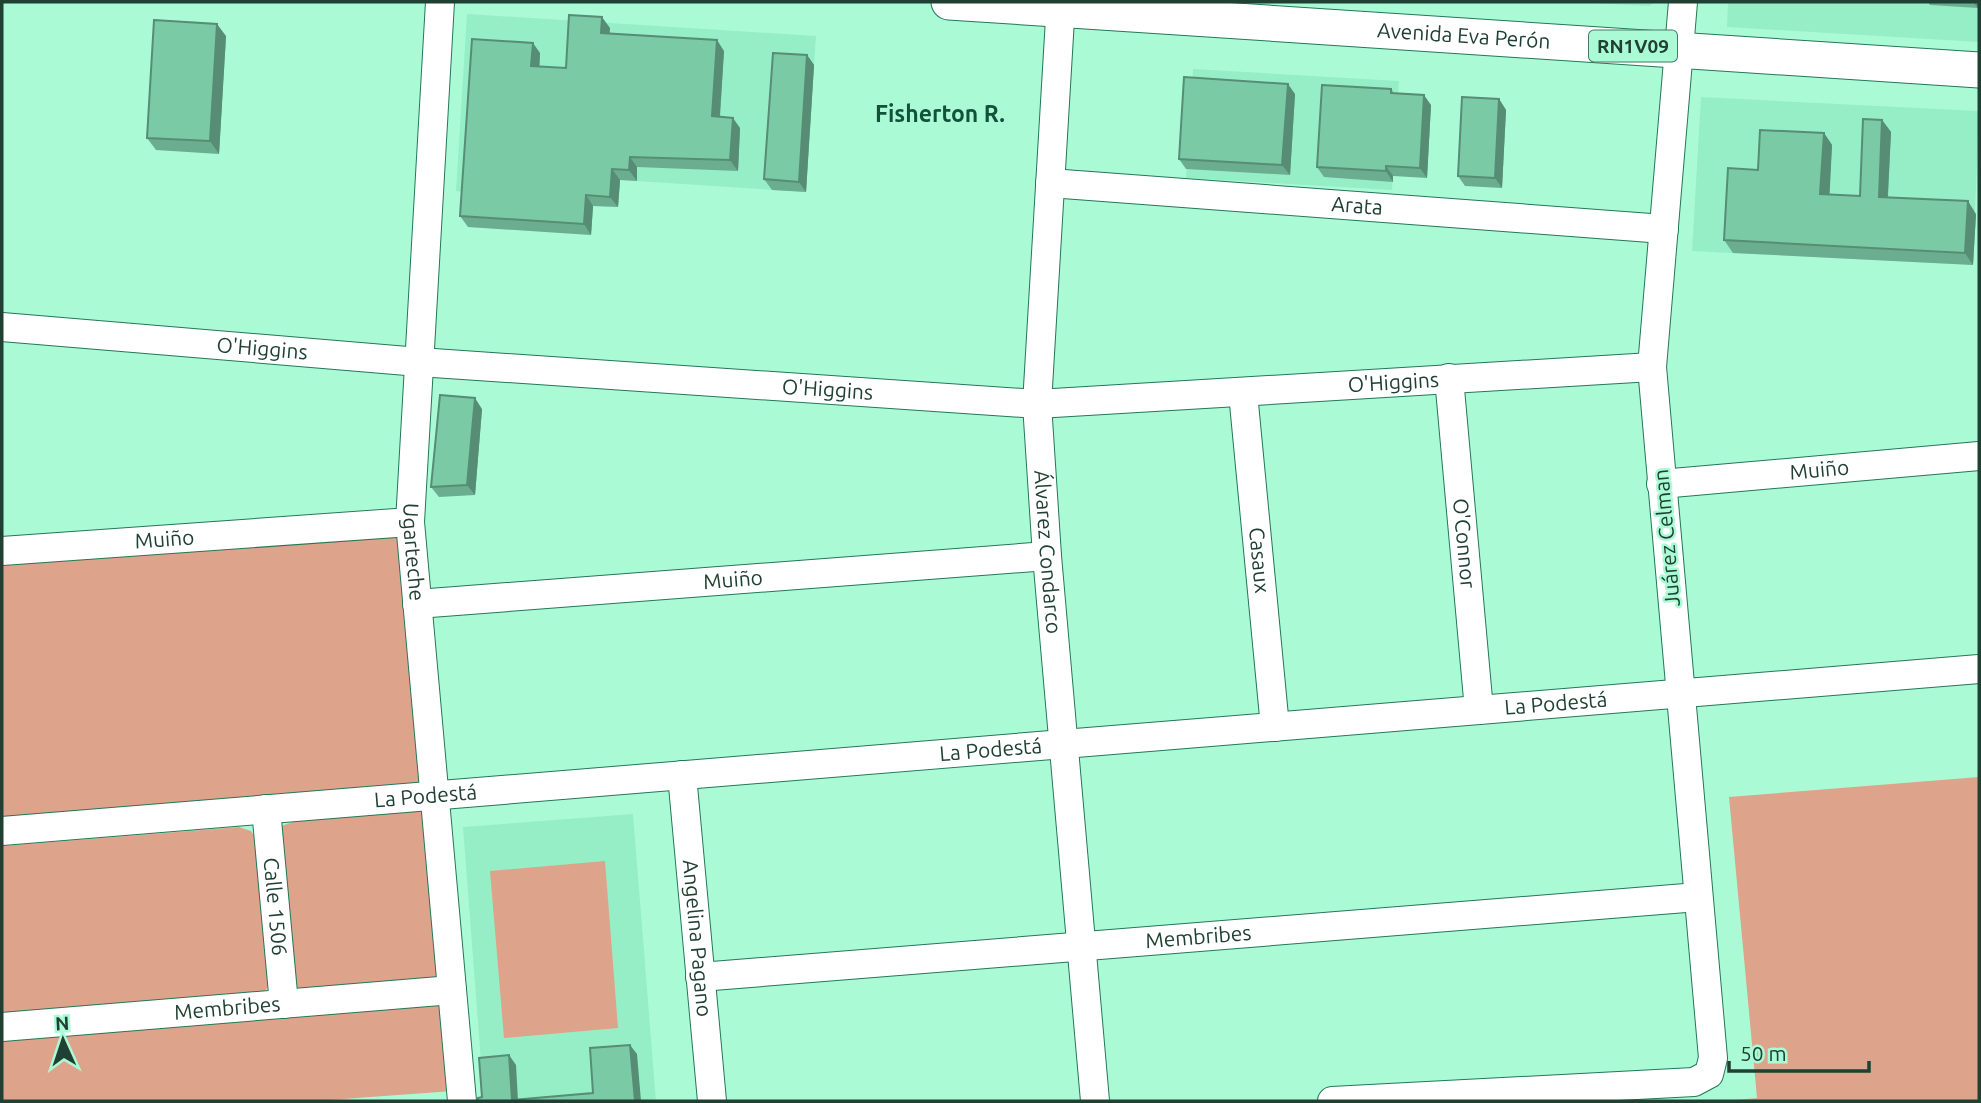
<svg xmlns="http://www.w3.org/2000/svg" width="1981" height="1103" font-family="Ubuntu,sans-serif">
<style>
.built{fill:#96eec6}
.green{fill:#dea48b}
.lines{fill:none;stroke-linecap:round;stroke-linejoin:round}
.minor-casing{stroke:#247757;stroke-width:30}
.major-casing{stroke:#247757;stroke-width:37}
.minor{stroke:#fff;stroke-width:28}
.major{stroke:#fff;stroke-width:35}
.wall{fill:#6aae8f}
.shaded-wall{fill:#568d74}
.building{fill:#7bcaa6;stroke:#568d74;stroke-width:2}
.labels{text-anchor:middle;stroke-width:5;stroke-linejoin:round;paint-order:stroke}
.shield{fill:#aafbd5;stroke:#497863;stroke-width:2}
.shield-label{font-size:19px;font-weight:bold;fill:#1f4032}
.street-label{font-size:21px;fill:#1f4032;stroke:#aafbd5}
.neighbourhood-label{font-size:23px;font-weight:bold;fill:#12523b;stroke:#aafbd5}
</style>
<rect width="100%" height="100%" fill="#aafbd5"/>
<!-- built -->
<g class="built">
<path d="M1575,2h81l-7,4z"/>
<path d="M1728,2h251v40l-252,-15z"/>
<path d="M467,14l349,22 -10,156 -186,-12 -2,27 -25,-1 -2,29 -123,-8 2,-34 -14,-2z"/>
<path d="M1193,69l206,12 -7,109 -206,-12z"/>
<path d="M1701,97l278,14 -6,154 -281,-14z"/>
<path d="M633,814l23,287h-172l-21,-274z"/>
</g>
<!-- green -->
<g class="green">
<path d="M398,536l24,254 -420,35v-264z"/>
<path d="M1979,777v324h-254l32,-3 -28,-301z"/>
<path d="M411,808l10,2 8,8 8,163 -128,14 -14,-7 -14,-162 15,-5z"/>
<path d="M239,827l12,4 9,13 13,135 -13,20 -258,22v-175z"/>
<path d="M605,861l13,167 -114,10 -14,-167z"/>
<path d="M437,1004l7,6 9,81 -137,10h-314v-65z"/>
</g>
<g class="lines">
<!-- minor casing -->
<g class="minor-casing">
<g id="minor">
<path id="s1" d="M440,2l-30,520 52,579"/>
<path id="s2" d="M1061,2l-24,402 10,152 48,545"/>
<path id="s3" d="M1050,183l614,46"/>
<path id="s4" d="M2,327l417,35 618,42 615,-37"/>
<path id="s5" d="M1449,378l30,332"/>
<path id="s6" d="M1243,393l32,334"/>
<path id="s7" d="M1661,484l318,-28"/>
<path id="s8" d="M2,551l408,-29"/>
<path id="s9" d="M417,604l630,-48"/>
<path id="s10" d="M682,775l30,326"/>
<path id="s11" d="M266,809l18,195"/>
<path id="s12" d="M2,831l1977,-162"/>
<path id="s13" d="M700,977l998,-80"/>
<path id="s14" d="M2,1027l450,-37"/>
<path d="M1332,1101l362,-19 15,-8 4,-16 -61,-691 31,-365"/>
</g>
</g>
<!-- major casing -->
<g class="major-casing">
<g id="major">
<path id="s15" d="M949,2l1030,68"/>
</g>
</g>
<!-- minor -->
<use href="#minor" class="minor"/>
<!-- major -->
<use href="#major" class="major"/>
</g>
<!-- wall -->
<g class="wall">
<path d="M1928,2h50v6l-48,-3z"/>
<path d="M610,28l-1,6 115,17 -4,66 20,11 -2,43 -101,-4v14l-17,-1 -2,27 -25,-1 -2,29 -123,-8 -8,-11 80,-163 -1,13 27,2z"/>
<path d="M226,36l-7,118 -63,-4 -9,-12z"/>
<path d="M807,55l7,10 -8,127 -34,-2 -8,-11z"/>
<path d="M1391,89l3,4 37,12 -4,73 -34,-2v6l-69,-5 -7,-10z"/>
<path d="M1295,94l-5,81 -104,-6 -7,-10z"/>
<path d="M1499,99l7,11 -4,78 -37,-2 -7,-10z"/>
<path d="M1882,120l9,12 -3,65 88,17 -3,51 -240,-12 -9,-13 100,-107 8,12 -3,49 31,2z"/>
<path d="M482,409l-7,86 -36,2 -8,-10z"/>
</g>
<!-- shaded-wall -->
<g class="shaded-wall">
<path d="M1973,2h5v6z"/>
<path d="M602,17l8,11 -1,16 -8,-11z"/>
<path d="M217,24l9,12 -7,118 -9,-13z"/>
<path d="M717,40l7,11 -5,76 -7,-11z"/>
<path d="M533,43l7,10 -1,23 -8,-10z"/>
<path d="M807,55l7,10 -8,127 -7,-10z"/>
<path d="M1288,84l7,10 -5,81 -8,-10z"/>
<path d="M1424,95l7,10 -4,73 -7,-10z"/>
<path d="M1499,99l7,11 -4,78 -7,-10z"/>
<path d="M733,118l7,10 -2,43 -8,-11z"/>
<path d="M1882,120l9,12 -4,77 -8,-12z"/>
<path d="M1824,133l8,12 -3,61 -9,-12z"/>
<path d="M630,157l7,10v14l-8,-11z"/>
<path d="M1386,166l7,10v6l-7,-11z"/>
<path d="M612,169l8,11 -2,27 -8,-10z"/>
<path d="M586,195l7,11 -2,29 -7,-11z"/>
<path d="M1968,201l8,13 -3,51 -8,-12z"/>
<path d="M475,398l7,11 -7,86 -8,-10z"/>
<path d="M630,1045l7,9 4,47h-6z"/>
<path d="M509,1055l7,10 2,36 -6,-1z"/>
</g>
<!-- building -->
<g class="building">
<path d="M569,15l33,2 -1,16 116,7 -5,76 21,2 -3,42 -100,-3 -1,13 -17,-1 -2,28 -24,-2 -2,29 -124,-8 12,-177 61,4 -2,23 35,2z"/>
<path d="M154,20l63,4 -7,117 -63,-3z"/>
<path d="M773,53l34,2 -8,127 -35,-3z"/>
<path d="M1184,77l104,7 -6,81 -103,-6z"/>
<path d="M1322,85l69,4v4l33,2 -4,73 -34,-2v5l-69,-4z"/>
<path d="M1462,97l37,2 -4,79 -37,-2z"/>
<path d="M1863,119l19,1 -3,77 89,4 -3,52 -241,-13 4,-72 30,2 2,-40 64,3 -4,61 40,2z"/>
<path d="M440,395l35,3 -8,87 -36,2z"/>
<path d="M630,1045l5,56h-157v-3l4,-1 -3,-39 30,-3 3,45 81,-7 -3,-45z"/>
</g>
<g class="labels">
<!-- shield labels -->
<rect class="shield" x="1589" y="30.5" width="88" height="31" rx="5"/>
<g class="shield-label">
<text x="1633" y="53">RN1V09</text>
</g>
<!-- street labels -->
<g class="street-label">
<text dy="7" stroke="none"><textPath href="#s15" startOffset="516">Avenida Eva Perón</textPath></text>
<text dy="7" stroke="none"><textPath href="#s3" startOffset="308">Arata</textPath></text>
<text dy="7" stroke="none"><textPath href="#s4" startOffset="261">O'Higgins</textPath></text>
<text dy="7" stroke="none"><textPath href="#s4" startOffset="1395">O'Higgins</textPath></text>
<text dy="7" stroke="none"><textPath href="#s4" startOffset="828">O'Higgins</textPath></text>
<text dy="7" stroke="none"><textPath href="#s7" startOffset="159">Muiño</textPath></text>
<text transform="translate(1667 538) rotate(-95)" y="7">Juárez Celman</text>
<text dy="7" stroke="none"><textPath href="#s8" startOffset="163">Muiño</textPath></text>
<text dy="7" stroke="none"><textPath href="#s5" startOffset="166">O'Connor</textPath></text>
<text dy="7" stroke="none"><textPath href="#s1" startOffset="551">Ugarteche</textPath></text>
<text dy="7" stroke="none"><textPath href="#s2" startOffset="551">Álvarez Condarco</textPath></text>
<text dy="7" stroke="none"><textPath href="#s6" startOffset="168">Casaux</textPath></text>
<text dy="7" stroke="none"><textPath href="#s9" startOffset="317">Muiño</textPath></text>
<text dy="7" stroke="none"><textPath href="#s12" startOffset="1559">La Podestá</textPath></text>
<text dy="7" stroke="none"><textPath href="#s12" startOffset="992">La Podestá</textPath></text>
<text dy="7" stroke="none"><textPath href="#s12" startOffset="425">La Podestá</textPath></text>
<text dy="7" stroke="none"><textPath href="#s11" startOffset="98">Calle 1506</textPath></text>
<text dy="7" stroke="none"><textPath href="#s13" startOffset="500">Membribes</textPath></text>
<text dy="7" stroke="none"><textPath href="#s10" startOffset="164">Angelina Pagano</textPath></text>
<text dy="7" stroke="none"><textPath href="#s14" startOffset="226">Membribes</textPath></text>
</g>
<!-- neighbourhood labels -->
<g class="neighbourhood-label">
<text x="940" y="122">Fisherton R.</text>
</g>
</g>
<!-- border -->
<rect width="1981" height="1103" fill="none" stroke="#1f4032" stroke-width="7"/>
<!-- north arrow -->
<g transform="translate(63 1040) rotate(357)" stroke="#aafbd5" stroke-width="5" paint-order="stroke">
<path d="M0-5L12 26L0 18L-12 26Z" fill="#1f4032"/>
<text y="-10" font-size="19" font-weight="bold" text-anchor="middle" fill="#1f4032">N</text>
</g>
<!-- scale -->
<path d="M1729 1061v10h140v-10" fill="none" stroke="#1f4032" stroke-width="3.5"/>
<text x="1740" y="1061" font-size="21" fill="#1f4032" stroke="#aafbd5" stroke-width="5" paint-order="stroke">50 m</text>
</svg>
